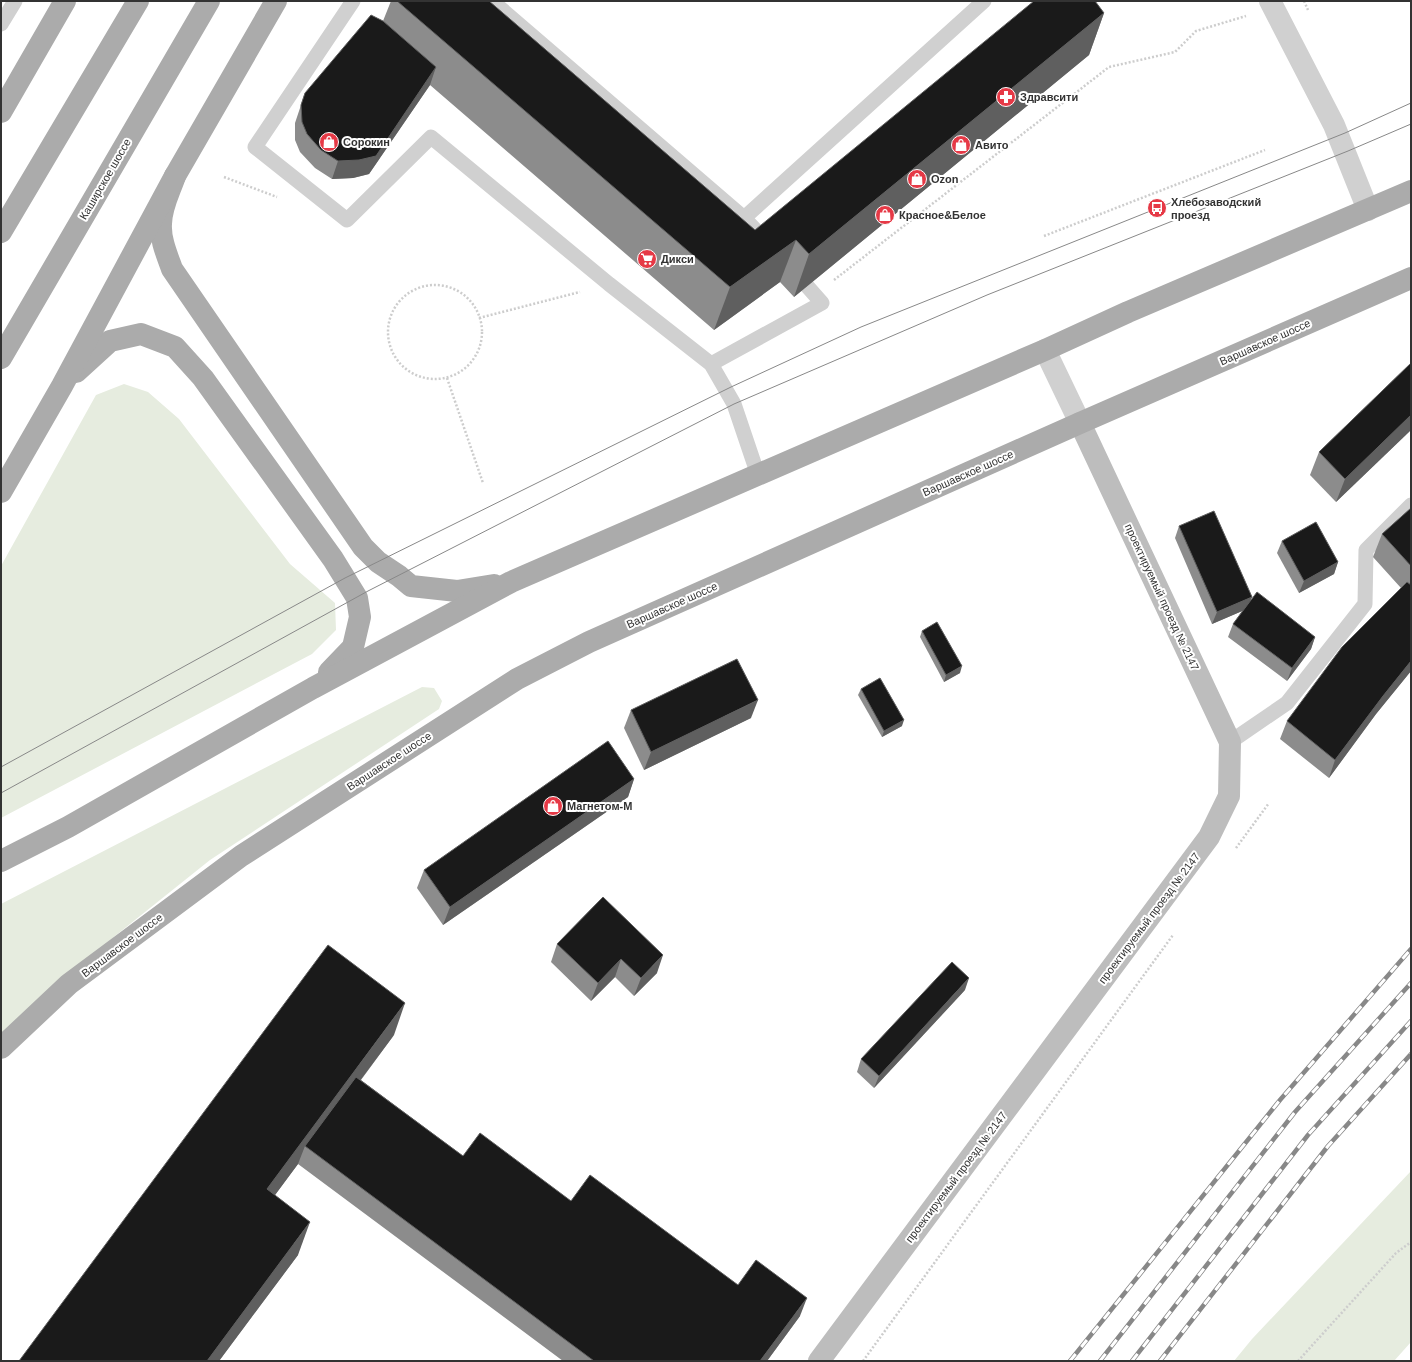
<svg xmlns="http://www.w3.org/2000/svg" width="1412" height="1362" font-family="Arial,sans-serif">
<style>
.green{fill:#e6ecdf}
.lines{fill:none;stroke-linecap:round;stroke-linejoin:round}
.path{stroke:#cdcdcd;stroke-width:2.5;stroke-dasharray:2 2;stroke-linecap:butt}
.lane{stroke:#d0d0d0;stroke-width:15}
.street{stroke:#d0d0d0;stroke-width:22}
.secondary{stroke:#bdbdbd;stroke-width:22}
.primary{stroke:#ababab;stroke-width:22}
.tram{stroke:#888;stroke-width:1}
.rail-casing{stroke:#888;stroke-width:4.5}
.rail{stroke:#fff;stroke-width:3;stroke-dasharray:9;stroke-linecap:butt}
.wall{fill:#8c8c8c}
.shaded-wall{fill:#5f5f5f}
.building{fill:#1a1a1a;stroke:#5f5f5f}
.labels{text-anchor:middle;stroke-width:4;stroke-linejoin:round;paint-order:stroke}
.poi-label{font-size:11px;font-weight:bold;fill:#333;stroke:#fff;text-anchor:start}
.street-label{font-size:11px;fill:#333;stroke:#fff}
</style>
<rect width="100%" height="100%" fill="#fff"/>
<!-- green -->
<g class="green">
<path d="M124,384l24,8 31,27 111,145 45,39 1,27 -24,24 -311,164v-252l95,-171z"/>
<path d="M422,687l12,1 8,13 -3,8 -229,151 -95,76 -114,101v-133z"/>
<path d="M1411,1171v171l-17,19h-160l18,-22z"/>
</g>
<g class="lines">
<!-- path -->
<g class="path">
<path d="M1304,1l4,9"/>
<path d="M224,177l53,20"/>
<path d="M1044,236l221,-86"/>
<path d="M834,280l275,-213 66,-15 21,-21 50,-15"/>
<circle cx="435" cy="332" r="47"/>
<path d="M479,318l101,-26"/>
<path d="M447,378l36,105"/>
<path d="M1236,848l33,-45"/>
<path d="M863,1361l310,-426"/>
<path d="M1298,1361l98,-108 15,-11"/>
</g>
<!-- lane -->
<g class="lane">
<path d="M353,1l-98,146 92,73 84,-83 178,147 102,80 23,40 24,71"/>
<path d="M492,1l252,217 240,-217"/>
<path d="M1,24l14,-23"/>
<path d="M744,218l25,26"/>
<path d="M711,364l111,-61 -15,-17"/>
<path d="M1230,742l57,-39 78,-99 1,-54 45,-45"/>
</g>
<!-- street -->
<g class="street">
<path d="M1270,1l64,124 34,85"/>
<path d="M1045,350l35,73"/>
</g>
<!-- secondary -->
<path class="secondary" d="M819,1361l390,-524 20,-41 1,-54 -150,-319"/>
<!-- primary -->
<g class="primary">
<path d="M1,112l64,-111"/>
<path d="M175,176c-5,15 -14,31 -14,48 -1,15 6,31 11,45l191,278 15,15 21,14 12,10 46,5 37,-6"/>
<path d="M1,232l137,-231"/>
<path d="M1,358l208,-357"/>
<path d="M76,372l34,-31 31,-7 34,13 28,31 130,181 24,39 3,19 -7,30 -24,25"/>
<path d="M1,492l61,-106 113,-210 101,-175"/>
<path d="M1,861l67,-34 245,-139 198,-106 534,-232 83,-38 283,-121"/>
<path d="M1,1048l68,-64 172,-128 276,-177 72,-37 491,-219 331,-145"/>
</g>
<!-- tram -->
<g class="tram">
<path d="M1,767l344,-189 386,-191 130,-60 484,-194 66,-30"/>
<path d="M1,793l367,-202 366,-187 253,-109 361,-144 63,-27"/>
</g>
<!-- rail casing -->
<g class="rail-casing">
<g id="rail">
<path d="M1070,1361l210,-261 131,-151"/>
<path d="M1100,1361l195,-249 116,-129"/>
<path d="M1132,1361l176,-226 103,-114"/>
<path d="M1160,1361l168,-215 83,-92"/>
</g>
</g>
<!-- rail -->
<use href="#rail" class="rail"/>
</g>
<!-- wall -->
<g class="wall">
<path d="M391,1h98l266,229 349,-217 -15,42 -295,242 -14,-15 -66,48 -284,-245 -61,89 -16,4 -21,1 -17,-11 -15,-16 -5,-12v-17l10,-30 78,-72z"/>
<path d="M1411,363v67l-75,72 -26,-27 9,-23z"/>
<path d="M1411,508v163l-35,43 -47,64 -49,-39 7,-18 114,-133 -28,-31 9,-23z"/>
<path d="M1179,526l73,71 -2,4 65,36 -4,12 -24,32 -59,-44 5,-13 9,-13 -30,13 -37,-86z"/>
<path d="M1282,541l56,21 -4,12 -35,19 -22,-40z"/>
<path d="M922,631l38,42 -16,9 -24,-45z"/>
<path d="M861,689l41,37 -20,11 -24,-42z"/>
<path d="M631,710l120,8 -107,52 -20,-42z"/>
<path d="M634,779l-6,18 -185,128 -26,-37 7,-18z"/>
<path d="M603,897l54,76 -23,23 -19,-19 -24,24 -40,-39 6,-18z"/>
<path d="M965,990l-91,98 -17,-16 4,-13z"/>
<path d="M394,1035l-33,45 102,76 108,45 229,115 -33,45h-204l-265,-197 -23,31 23,60 -79,106h-200z"/>
</g>
<!-- shaded-wall -->
<g class="shaded-wall">
<path d="M1104,13l-15,42 -295,242 15,-43z"/>
<path d="M436,67l-6,18 -61,89 -16,4 -21,1 6,-18z"/>
<path d="M796,240l-16,42 -66,48 16,-43z"/>
<path d="M1411,415v15l-75,72 9,-23z"/>
<path d="M1338,562l-4,12 -35,19 5,-12z"/>
<path d="M1252,597l-5,12 -35,15 5,-12z"/>
<path d="M1315,637l-4,12 -24,32 5,-13z"/>
<path d="M1411,661v10l-35,43 -47,64 6,-18 48,-64z"/>
<path d="M962,666l-2,7 -16,9 2,-7z"/>
<path d="M758,700l-7,18 -107,52 7,-18z"/>
<path d="M904,720l-2,6 -20,11 2,-6z"/>
<path d="M634,779l-6,18 -185,128 7,-18z"/>
<path d="M663,955l-6,18 -23,23 7,-18z"/>
<path d="M621,959l-6,18 -24,24 7,-18z"/>
<path d="M969,978l-4,12 -91,98 5,-12z"/>
<path d="M405,1003l-11,32 -85,114 -4,-3 -7,18 -43,58 12,-33z"/>
<path d="M310,1222l-12,33 -79,106h-12z"/>
<path d="M807,1298l-7,18 -33,45h-7z"/>
</g>
<!-- building -->
<g class="building">
<path d="M397,1h92l266,229 279,-229h61l9,12 -295,241 -13,-14 -66,47z"/>
<path d="M371,15l12,6 53,46 -60,89 -17,4 -21,1 -17,-11 -14,-16 -5,-12 -1,-17 4,-12z"/>
<path d="M1411,363v52l-66,64 -26,-27z"/>
<path d="M1411,508v58l-29,-32z"/>
<path d="M1214,511l38,86 -35,15 -38,-86z"/>
<path d="M1316,522l22,40 -34,19 -22,-40z"/>
<path d="M1407,582l4,3v76l-28,35 -48,64 -48,-39 55,-74z"/>
<path d="M1257,592l58,45 -23,31 -59,-44z"/>
<path d="M937,622l25,44 -16,9 -24,-44z"/>
<path d="M737,659l21,41 -107,52 -20,-42z"/>
<path d="M880,678l24,42 -20,11 -23,-42z"/>
<path d="M608,741l26,38 -184,128 -26,-37z"/>
<path d="M603,897l60,58 -22,23 -20,-19 -23,24 -41,-39z"/>
<path d="M328,945l77,58 -138,186 43,33 -103,139h-188z"/>
<path d="M952,962l17,16 -90,98 -18,-17z"/>
<path d="M356,1077l107,79 17,-23 91,68 19,-26 148,110 18,-25 51,38 -47,63h-166l-289,-215z"/>
</g>
<!-- icons -->
<defs>
<g id="pharmacy-disc" transform="scale(1)"><circle r="9.5" fill="#e63946" stroke="#fff"/><path d="M-2-6h4v4h4v4h-4v4h-4v-4h-4v-4h4Z" fill="#fff"/></g>
<g id="shop-disc" transform="scale(1)"><circle r="9.5" fill="#e63946" stroke="#fff"/><path d="M-5-2.5h2.3a2.7 3.5 0 0 1 5.4 0H5L5.5 6h-11ZM-1.5-2.5h3a1.5 2.3 0 0 0-3 0Z" fill="#fff"/></g>
<g id="bus-disc" transform="scale(1)"><circle r="9.5" fill="#e63946" stroke="#fff"/><path d="M-5-6H5V4H4V6H2V4H-2V6H-4V4H-5ZM-3.5-4V0h7V-4ZM-3.5 1.2v1.5H-2V1.2ZM2 1.2v1.5H3.5V1.2Z" fill="#fff"/></g>
<g id="supermarket-disc" transform="scale(1)"><circle r="9.5" fill="#e63946" stroke="#fff"/><path d="M-6-5.5h2.5l.6 2H6L4.5 2H-2.5L-4.4-4H-6ZM-1.5 3.2a1.3 1.3 0 1 0 .1 0ZM3 3.2a1.3 1.3 0 1 0 .1 0Z" fill="#fff"/></g>
</defs>
<g fill-rule="evenodd">
<use href="#pharmacy-disc" x="1006" y="97"/>
<use href="#shop-disc" x="329" y="142"/>
<use href="#shop-disc" x="961" y="145"/>
<use href="#shop-disc" x="917" y="179"/>
<use href="#bus-disc" x="1157" y="208"/>
<use href="#shop-disc" x="885" y="215"/>
<use href="#supermarket-disc" x="647" y="259"/>
<use href="#shop-disc" x="553" y="806"/>
</g>
<g class="labels">
<!-- poi labels -->
<g class="poi-label">
<text x="1020" y="101">Здравсити</text>
<text x="343" y="146">Сорокин</text>
<text x="975" y="149">Авито</text>
<text x="931" y="183">Ozon</text>
<text x="1171" y="206">Хлебозаводский<tspan x="1171" dy="13">проезд</tspan></text>
<text x="899" y="219">Красное&amp;Белое</text>
<text x="661" y="263">Дикси</text>
<text x="567" y="810">Магнетом-М</text>
</g>
<!-- street labels -->
<g class="street-label">
<text transform="translate(105 179) rotate(-60)" y="4">Каширское шоссе</text>
<text transform="translate(1265 342) rotate(-24)" y="4">Варшавское шоссе</text>
<text transform="translate(968 473) rotate(-24)" y="4">Варшавское шоссе</text>
<text transform="translate(1162 597) rotate(65)" y="4">проектируемый проезд № 2147</text>
<text transform="translate(672 605) rotate(-24)" y="4">Варшавское шоссе</text>
<text transform="translate(389 761) rotate(-33)" y="4">Варшавское шоссе</text>
<text transform="translate(1149 918) rotate(-53)" y="4">проектируемый проезд № 2147</text>
<text transform="translate(122 945) rotate(-37)" y="4">Варшавское шоссе</text>
<text transform="translate(956 1177) rotate(-53)" y="4">проектируемый проезд № 2147</text>
</g>
</g>
<!-- border -->
<rect width="1412" height="1362" fill="none" stroke="#333333" stroke-width="4"/>
</svg>
